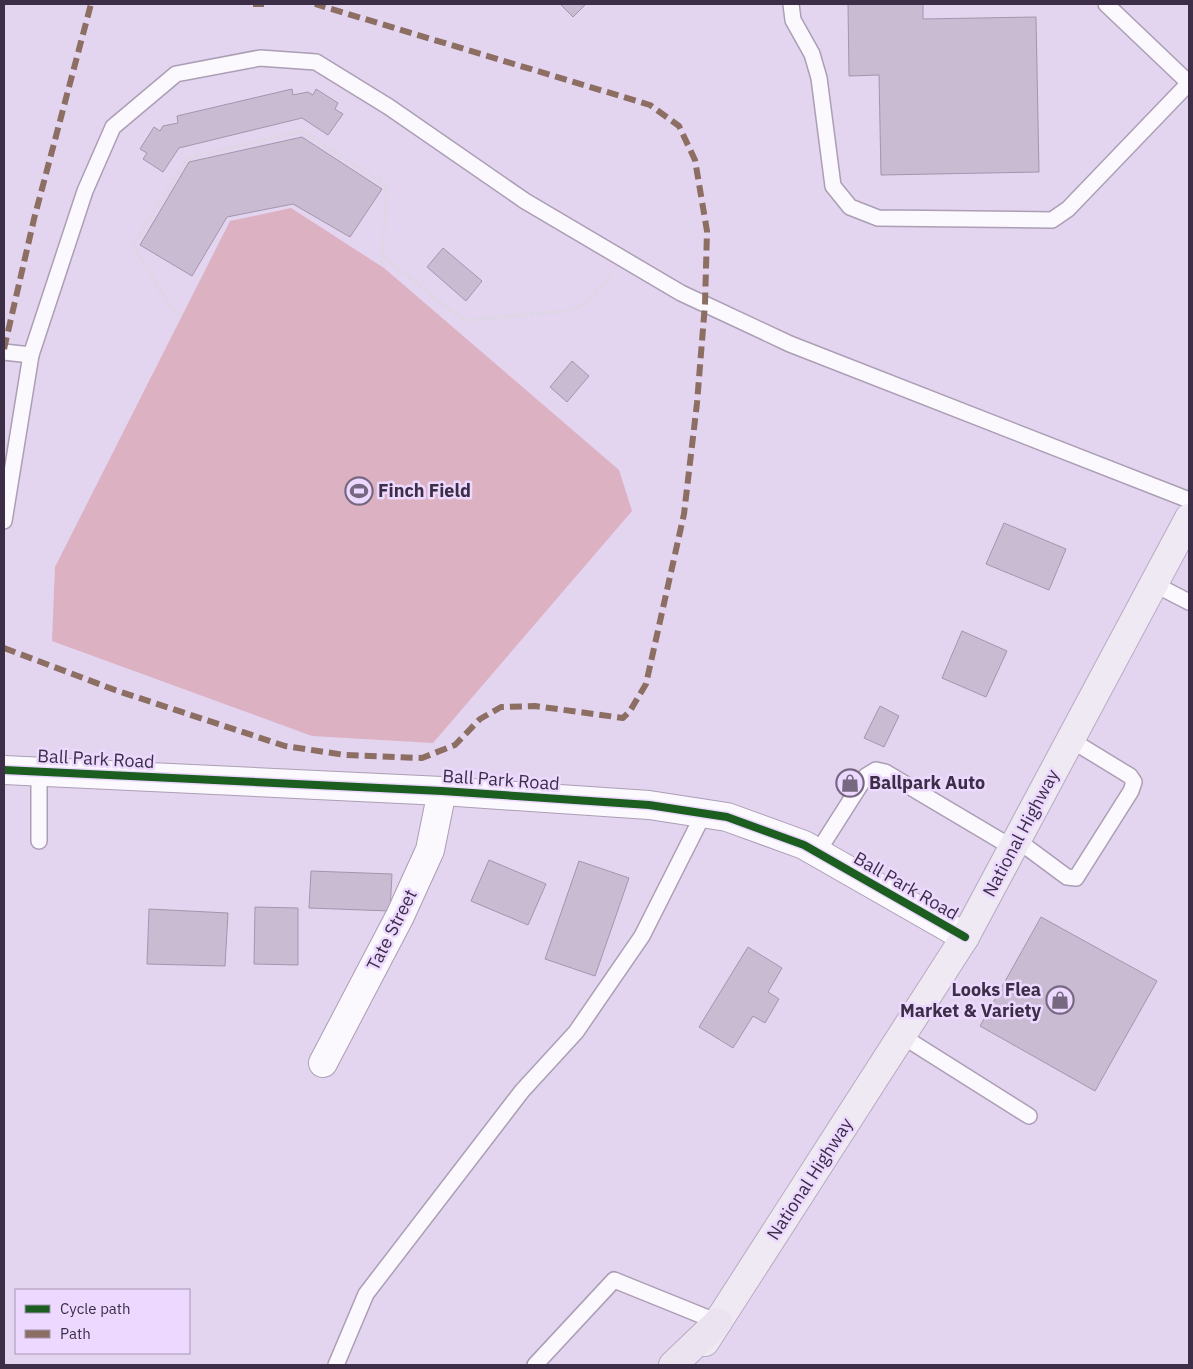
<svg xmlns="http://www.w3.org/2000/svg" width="1193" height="1369" font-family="'IBM Plex Sans',sans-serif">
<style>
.green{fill:#dcb1c2}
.building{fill:#c8bbd2;stroke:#a396ac}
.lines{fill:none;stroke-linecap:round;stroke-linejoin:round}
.service-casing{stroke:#ab9eb5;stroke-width:18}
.minor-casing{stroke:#ab9eb5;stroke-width:30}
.tertiary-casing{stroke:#ab9eb5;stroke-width:30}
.primary-casing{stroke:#b8aac2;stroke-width:30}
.trunk-casing{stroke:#b8aac2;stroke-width:30}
.path{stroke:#dcd7e1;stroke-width:3;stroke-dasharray:4 2.5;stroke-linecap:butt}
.service{stroke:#fbf9fd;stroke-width:15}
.minor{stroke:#fbf9fd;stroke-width:28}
.tertiary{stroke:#fbf9fd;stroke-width:28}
.primary{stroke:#efe9f3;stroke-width:28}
.trunk{stroke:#ebe4f0;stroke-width:28}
.quiet{stroke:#8d6e63;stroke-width:6;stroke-dasharray:12 6;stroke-linecap:butt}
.cycleway-casing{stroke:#edd9ff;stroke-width:11}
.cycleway{stroke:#1b5e20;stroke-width:8}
.labels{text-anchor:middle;stroke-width:5;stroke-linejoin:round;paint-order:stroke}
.poi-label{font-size:18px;font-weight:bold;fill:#3b2e46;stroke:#edd9ff;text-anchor:start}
.street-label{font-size:18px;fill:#3b2e46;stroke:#edd9ff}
</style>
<rect width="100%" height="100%" fill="#e3d4ef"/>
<!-- green -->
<path class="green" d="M291,208l93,60 235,202 13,41 -199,232 -121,-7 -260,-95 3,-74 175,-346z"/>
<!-- building -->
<g class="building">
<path d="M560,4h26l-13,13z"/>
<path d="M848,4h75v15l113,-2 3,155 -158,3 -2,-100 -30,1z"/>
<path d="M292,89l1,6 15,-3 5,3 3,-6 22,14 -3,6 8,5 -15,21 -26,-17 -123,30 -16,24 -20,-13 4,-6 -7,-4 14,-22 6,4 3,-5 15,-3 -1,-7z"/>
<path d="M302,137l80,52 -32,48 -57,-33 -66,13 -35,59 -52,-31 49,-83z"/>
<path d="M443,248l39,33 -16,20 -39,-34z"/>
<path d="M572,361l17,15 -22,26 -17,-15z"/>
<path d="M1004,523l62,26 -17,41 -63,-26z"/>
<path d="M962,631l45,20 -21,46 -44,-19z"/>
<path d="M880,706l19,10 -15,31 -20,-9z"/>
<path d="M489,860l57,24 -18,41 -57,-24z"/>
<path d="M579,861l50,17 -34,98 -50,-17z"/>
<path d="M311,871l81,3 -2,37 -81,-3z"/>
<path d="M255,907l43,1v57l-44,-1z"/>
<path d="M149,909l79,4 -3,53 -78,-2z"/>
<path d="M1041,917l116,64 -62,110 -115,-65z"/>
<path d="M748,947l34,21 -14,24 11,7 -14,24 -12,-7 -20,32 -34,-21z"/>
</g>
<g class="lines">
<!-- service casing -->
<g class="service-casing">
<g id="service">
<path d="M791,4l2,16 19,34 7,24 14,108 17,21 28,11 174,2 16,-11 121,-126"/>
<path d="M1106,4l83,79"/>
<path d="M4,352l27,3"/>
<path d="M4,521l27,-166 54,-164 28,-64 63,-53 84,-16 56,4 73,45 136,94 156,92 109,51 399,156"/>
<path d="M1154,584l35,18"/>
<path d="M1017,840l50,37 9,1 55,-87 3,-9 -4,-6 -59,-36"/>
<path d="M39,841v-70"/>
<path d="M817,853l49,-77 10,-6 9,2 128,76"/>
<path d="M902,1036l127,80"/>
<path d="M336,1365l30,-71 156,-203 54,-59 66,-96 62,-123"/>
<path d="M535,1365l79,-85 104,42"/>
</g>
</g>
<!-- minor casing -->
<g class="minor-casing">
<path id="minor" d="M323,1063l77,-147 30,-66 12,-59"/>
</g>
<!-- tertiary casing -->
<g class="tertiary-casing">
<path id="tertiary" d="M4,770l438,21 207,14 78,12 77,28 161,92"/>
</g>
<!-- primary casing -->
<g class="primary-casing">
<path id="primary" d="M705,1342l260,-405 224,-419"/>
</g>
<!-- trunk casing -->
<g class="trunk-casing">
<path id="trunk" d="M673,1365l45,-43"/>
</g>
<!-- path -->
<g class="path">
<path d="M383,256l76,61 8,3 100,-9 18,-7 26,-28"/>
<path d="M182,315l-10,-5 -37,-62 -1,-5 54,-85 114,-27 85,55 -5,74 -3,5"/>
</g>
<!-- service -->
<use href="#service" class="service"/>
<!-- minor -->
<use href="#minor" class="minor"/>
<!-- tertiary -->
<use href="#tertiary" class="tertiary"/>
<!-- primary -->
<use href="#primary" class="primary"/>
<!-- trunk -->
<use href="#trunk" class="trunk"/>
<!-- quiet -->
<g class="quiet">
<path d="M253,4h11"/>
<path d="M4,349l30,-130 57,-215"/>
<path d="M4,648l111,42 170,56 60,9 77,3 33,-13 25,-26 21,-12 34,-1 88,12 7,-7 16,-27 38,-170 13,-111 8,-99 2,-73 -12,-71 -16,-34 -29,-21 -335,-101"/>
</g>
<!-- cycleway casing -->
<g class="cycleway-casing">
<path id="cycleway" d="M4,770l438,21 207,14 78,12 77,28 161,92"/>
</g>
<!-- cycleway -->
<use href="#cycleway" class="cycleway"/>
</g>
<!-- icons -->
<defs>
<g id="stadium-ring" transform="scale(1.4375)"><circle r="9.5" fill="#edd9ff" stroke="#766881" stroke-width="1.5"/><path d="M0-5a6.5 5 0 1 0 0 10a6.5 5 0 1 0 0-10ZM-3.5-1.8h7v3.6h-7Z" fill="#766881"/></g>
<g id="shop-ring" transform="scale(1.4375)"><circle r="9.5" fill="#edd9ff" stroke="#766881" stroke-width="1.5"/><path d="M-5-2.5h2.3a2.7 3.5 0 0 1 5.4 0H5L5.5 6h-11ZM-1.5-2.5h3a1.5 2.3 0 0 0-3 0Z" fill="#766881"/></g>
</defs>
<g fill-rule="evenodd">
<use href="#stadium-ring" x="359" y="491"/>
<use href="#shop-ring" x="850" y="783"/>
<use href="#shop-ring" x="1060" y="1000"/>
</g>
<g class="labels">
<!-- poi labels -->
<g class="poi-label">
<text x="378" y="497">Finch Field</text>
<text x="869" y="789">Ballpark Auto</text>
<text x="1041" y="996" text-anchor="end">Looks Flea<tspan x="1041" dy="21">Market &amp; Variety</tspan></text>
</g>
<!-- street labels -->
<g class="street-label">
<text transform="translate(96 759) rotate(3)" y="6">Ball Park Road</text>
<text transform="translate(501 780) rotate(4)" y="6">Ball Park Road</text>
<text transform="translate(1021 833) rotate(-62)" y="6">National Highway</text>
<text transform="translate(906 886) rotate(30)" y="6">Ball Park Road</text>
<text transform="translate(392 930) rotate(-63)" y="6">Tate Street</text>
<text transform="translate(810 1179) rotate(-57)" y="6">National Highway</text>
</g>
</g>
<!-- border -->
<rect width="1193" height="1369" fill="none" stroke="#3b2e46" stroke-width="10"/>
<!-- legend -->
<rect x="15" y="1289" width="175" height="65" fill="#edd9ff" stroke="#a695b5"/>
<rect x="25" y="1305" width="25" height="8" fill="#1b5e20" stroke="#a695b5"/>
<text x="60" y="1314" font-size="15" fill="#3b2e46">Cycle path</text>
<rect x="25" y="1330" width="25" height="8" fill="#8d6e63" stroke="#a695b5"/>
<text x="60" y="1339" font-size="15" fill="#3b2e46">Path</text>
</svg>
